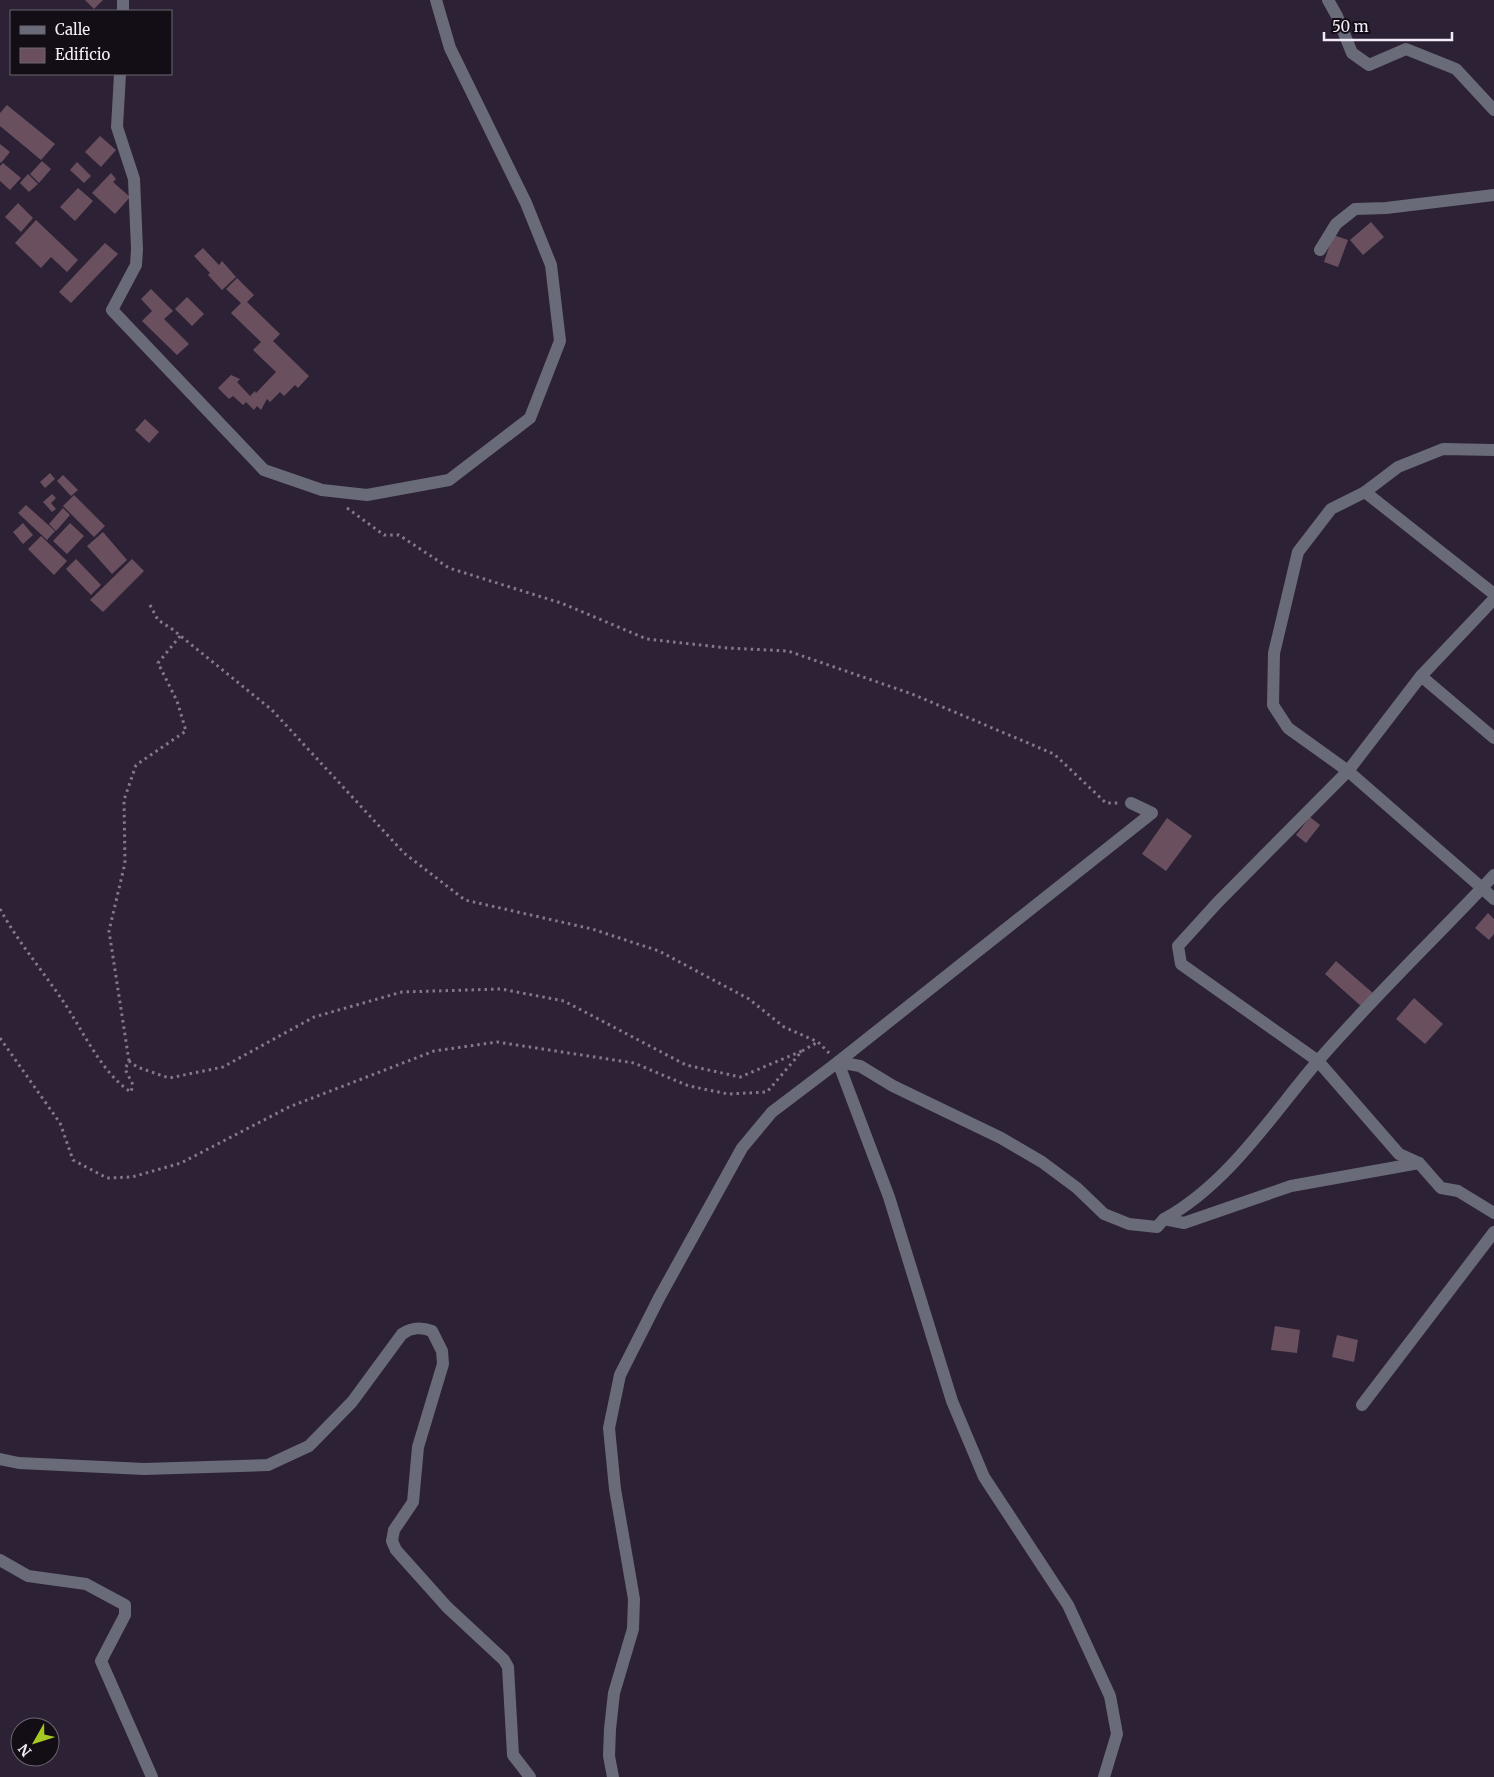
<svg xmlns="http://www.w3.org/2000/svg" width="1494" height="1777" font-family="Merriweather,serif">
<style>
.building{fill:#6a505e}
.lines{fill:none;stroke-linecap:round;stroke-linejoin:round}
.path{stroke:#83798a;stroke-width:3;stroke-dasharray:2.5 4;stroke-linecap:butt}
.minor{stroke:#696b78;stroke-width:12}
</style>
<rect width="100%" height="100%" fill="#2d2135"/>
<!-- building -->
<g class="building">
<path d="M85,0h18l-9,9z"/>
<path d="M7,105l48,39 -14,16 -41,-34v-13z"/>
<path d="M100,136l16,14 -15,17 -16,-15z"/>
<path d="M0,144l10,8 -9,11 -1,-1z"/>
<path d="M42,161l9,8 -12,14 -9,-9z"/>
<path d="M77,162l14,14 -7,7 -14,-13z"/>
<path d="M3,163l18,15 -11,12 -10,-9v-15z"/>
<path d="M111,173l5,6 -3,3 17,15 -15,17 -23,-21z"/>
<path d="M28,174l10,10 -9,8 -9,-9z"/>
<path d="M78,188l15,13 -18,20 -15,-14z"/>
<path d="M18,203l15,15 -12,14 -16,-15z"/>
<path d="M36,220l42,40 -11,12 -16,-15 -10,11 -26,-25z"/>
<path d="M1371,222l13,15 -21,18 -13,-15z"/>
<path d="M1333,235l15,5 -10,27 -14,-5z"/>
<path d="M105,243l13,11 -47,49 -12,-11z"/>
<path d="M203,248l16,17 3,-4 14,16 -14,13 -14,-15 2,-2 -16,-17z"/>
<path d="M237,278l17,17 -7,7 33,32 -7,7 36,35 -11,12 -3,-3 -11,11 -4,-4 -10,10 -3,-3 -6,11 -4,-4 -3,4 -8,-8 -3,3 -10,-9 -4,3 -11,-11 13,-13 9,4 -3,3 13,14 5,-5 1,2 20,-21 -23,-22 8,-8 -30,-29 10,-10 -15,-14z"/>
<path d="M151,289l22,22 -9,8 25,25 -12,11 -35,-34 10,-10 -11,-12z"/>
<path d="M187,297l17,17 -12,12 -17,-17z"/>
<path d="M145,419l14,13 -10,11 -14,-13z"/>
<path d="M50,473l5,6 -10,9 -5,-6z"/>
<path d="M63,475l15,15 -7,6 -14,-15z"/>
<path d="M52,494l4,4 -5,5 5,6 -4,3 -9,-10z"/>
<path d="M74,495l31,31 -11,11 -31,-31z"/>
<path d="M26,505l29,26 -8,9 -29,-27z"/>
<path d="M63,508l7,7 -14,16 -7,-7z"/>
<path d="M23,523l10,12 -10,9 -10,-12z"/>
<path d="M70,523l14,13 -17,18 -14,-13z"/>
<path d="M103,532l24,28 -15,14 -25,-28z"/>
<path d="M41,536l26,25 -13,14 -26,-26z"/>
<path d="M76,559l25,26 -10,10 -25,-26z"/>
<path d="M132,559l12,12 -41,41 -13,-12z"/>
<path d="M1310,817l10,8 -14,18 -10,-8z"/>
<path d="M1167,818l25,18 -26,35 -24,-17z"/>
<path d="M1488,913l6,6v15l-5,6 -14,-12z"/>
<path d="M1336,961l38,33 -12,13 -37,-33z"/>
<path d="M1414,998l29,26 -18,20 -29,-25z"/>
<path d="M1275,1326l25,4 -3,23 -26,-3z"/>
<path d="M1337,1335l21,5 -4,22 -22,-5z"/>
</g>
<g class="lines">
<!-- path -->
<g class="path">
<path d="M347,508l37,27h15l50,33 112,35 86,36 80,9 61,3 124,43 142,60 52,49h12"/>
<path d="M150,605l8,15 14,9 100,81 132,143 61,47 127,29 67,22 90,48 35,28 34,15 11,11"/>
<path d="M0,909c18,33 42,61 63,92 19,28 39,73 68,91l2,-7 -8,-16 4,-8 8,6 32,11 54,-11 91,-50 88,-25 99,-3 63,12 122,64 54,12 62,-26"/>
<path d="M0,1038l60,85 13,37 34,18 25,-1 49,-14 108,-56 145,-56 63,-9 137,21 55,23 39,8 39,-2 35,-41 16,-9"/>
<path d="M129,1061l-20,-130 16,-68 -1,-63 12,-35 50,-34 -9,-30 -19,-38 23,-28"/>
</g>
<!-- minor -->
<g class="minor">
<path d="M1328,0l9,16 15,37 17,12 37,-16 50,20 38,41"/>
<path d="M123,11v-11"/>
<path d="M120,74l-3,53 17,52 3,70 -1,16 -24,45 152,160 58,20 45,5 82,-15 81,-62 30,-77 -9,-76 -25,-62 -76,-155 -14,-48"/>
<path d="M1320,250l16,-26 19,-15 31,-1 108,-13"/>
<path d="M1494,450l-51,-1 -45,18 -33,25 -34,17 -33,43 -24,101 -1,52 15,23 60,43 134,117 12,-13"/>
<path d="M1365,492l129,102"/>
<path d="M1494,599l-73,77 -73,95 -130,131 -40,44 3,18 137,97 81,93 20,9 22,25 17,3 36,22"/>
<path d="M1421,676l73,62"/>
<path d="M838,1062l51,135 63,204 32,76 84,128 42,91 7,38 -13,43"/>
<path d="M838,1062l22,4 33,20 108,52 41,24 35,26 27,26 25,10 28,3 7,-8 20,4 107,-37 128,-23"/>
<path d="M1164,1219c64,-35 107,-103 153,-157 52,-60 110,-116 165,-174l12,11"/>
<path d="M1362,1405l132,-173"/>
<path d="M0,1459l19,4 125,6 124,-4 41,-19 43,-44 50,-68c10,-7 19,-7 30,-3l10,20 1,13 -25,83 -5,55 -19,28 -2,11 4,9 51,57 57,53 4,7 5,88 17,22"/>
<path d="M0,1560l28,16 58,8 39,21v10l-24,46 51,116"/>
<path d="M613,1777l-4,-21 1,-27 4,-36 19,-64 1,-30 -19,-110 -6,-61 11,-53 39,-77 83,-150 30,-36 66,-50 314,-249 -21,-10"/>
</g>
</g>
<!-- legend -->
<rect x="10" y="10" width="162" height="65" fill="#130d16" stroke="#6d6670"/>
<rect x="20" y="26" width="25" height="8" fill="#696b78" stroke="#6d6670"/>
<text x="55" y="35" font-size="15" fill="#f3ebf8">Calle</text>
<rect x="20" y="48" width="25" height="15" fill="#6a505e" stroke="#6d6670"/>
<text x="55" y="60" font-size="15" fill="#f3ebf8">Edificio</text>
<!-- north arrow -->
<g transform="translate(35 1742) rotate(231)"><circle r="24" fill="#130d16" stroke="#6d6670"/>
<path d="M0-4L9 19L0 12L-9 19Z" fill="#a5c823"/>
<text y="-8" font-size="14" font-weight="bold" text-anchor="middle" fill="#f3ebf8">N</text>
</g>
<!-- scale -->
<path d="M1324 32v8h128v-8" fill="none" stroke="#f3ebf8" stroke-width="2.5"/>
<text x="1332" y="32" font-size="15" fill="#f3ebf8" stroke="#130d16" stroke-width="4" paint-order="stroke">50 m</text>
</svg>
